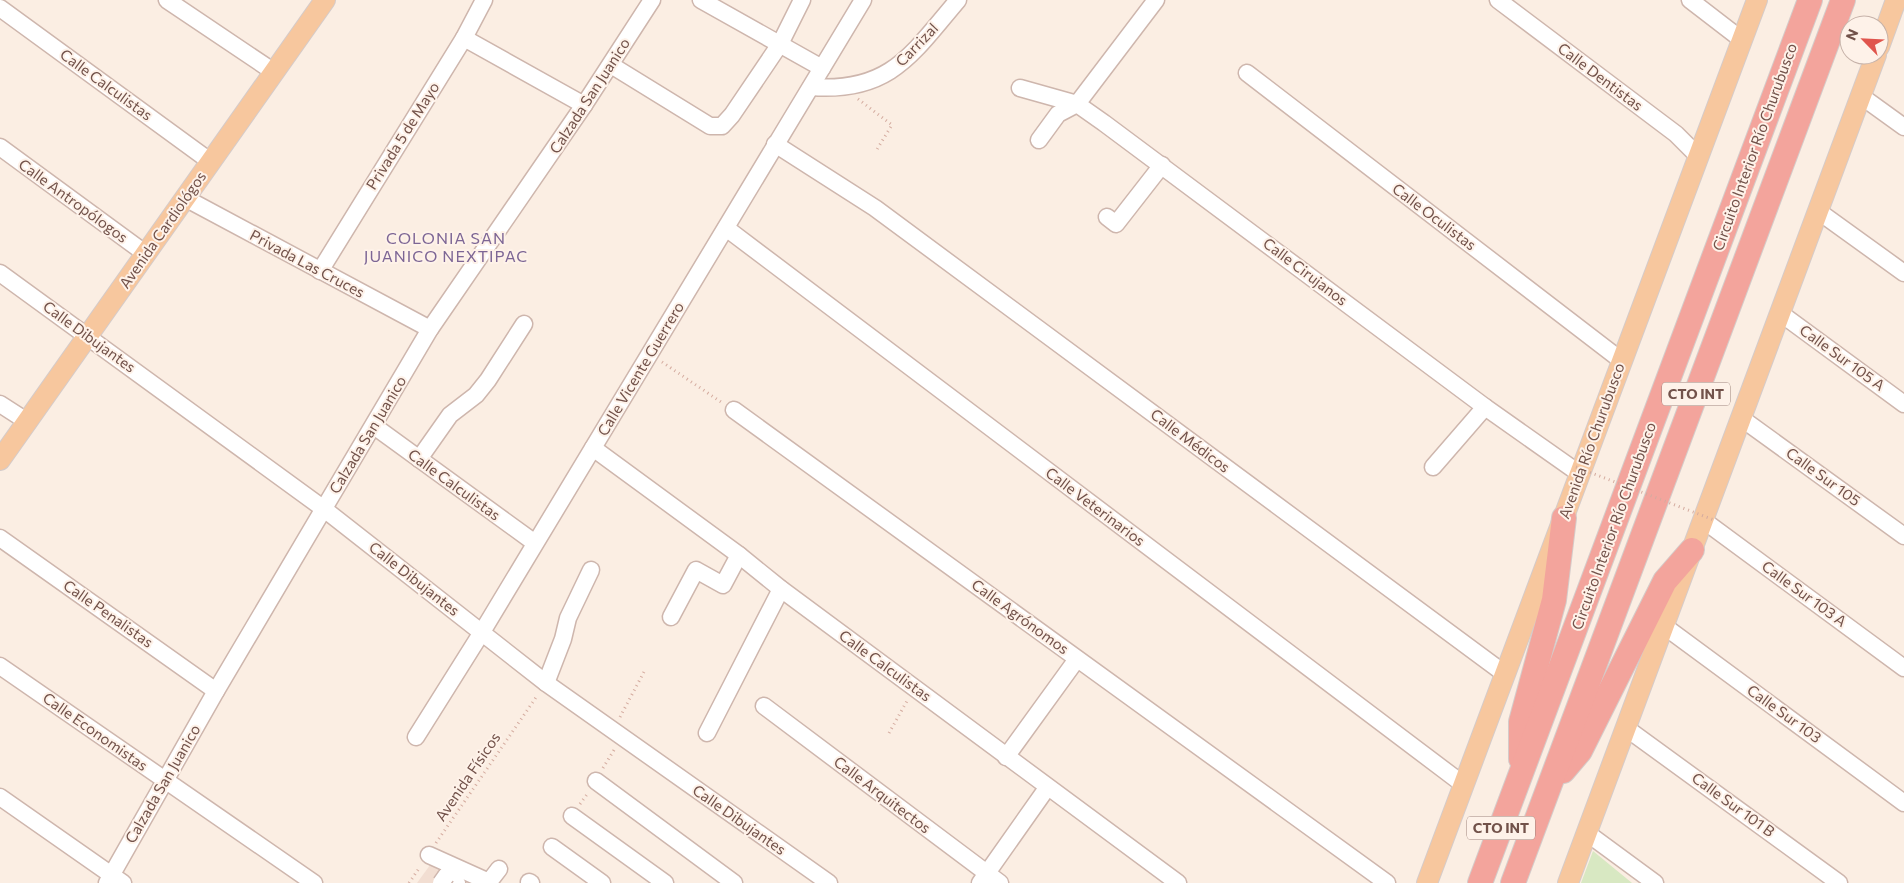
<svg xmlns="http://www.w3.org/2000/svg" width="1904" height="883" font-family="Commissioner,sans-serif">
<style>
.residential{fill:#f2ded2}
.green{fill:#d8e8c2}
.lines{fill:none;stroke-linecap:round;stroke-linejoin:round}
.minor-casing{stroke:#ceb6ad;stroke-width:19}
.major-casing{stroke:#d5cbc9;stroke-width:22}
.highway-casing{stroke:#d5cbc9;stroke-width:26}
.path{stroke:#d4ab9f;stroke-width:3;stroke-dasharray:1 4;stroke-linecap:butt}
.minor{stroke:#fff;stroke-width:16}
.major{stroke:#f7c79e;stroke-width:20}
.highway{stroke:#f3a49c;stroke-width:24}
.minor-bridge-casing{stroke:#ceb6ad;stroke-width:19;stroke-linecap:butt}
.path-bridge{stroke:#d4ab9f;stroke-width:3;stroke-dasharray:1 4;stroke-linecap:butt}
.minor-bridge{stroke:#fff;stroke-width:16}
.labels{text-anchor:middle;stroke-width:4;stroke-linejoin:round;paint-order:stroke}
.shield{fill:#fef2e9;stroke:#9c827a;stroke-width:1}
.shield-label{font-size:14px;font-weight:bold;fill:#72524a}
.street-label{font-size:15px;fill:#72524a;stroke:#fef2e9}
.neighbourhood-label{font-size:16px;letter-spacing:1px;fill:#7d6695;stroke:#fef2e9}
</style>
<rect width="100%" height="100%" fill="#fbeee3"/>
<!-- residential -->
<path class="residential" d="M433,861l45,22h-61z"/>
<!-- green -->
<path class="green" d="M1593,851l39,32h-51z"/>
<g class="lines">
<!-- minor casing -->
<g class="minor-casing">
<g id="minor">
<path d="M167,0l107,72"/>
<path d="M701,0l121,68"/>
<path d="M1498,0l178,134 23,23"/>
<path d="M1690,0l52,40"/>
<path d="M0,8l211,154"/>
<path d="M464,38l120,67"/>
<path d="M611,65l99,61h12l10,-11 48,-71 22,-44"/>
<path d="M1247,73l375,288"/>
<path d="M811,87c79,6 101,-33 147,-87"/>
<path d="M1020,88l57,16 27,19 381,284 95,67"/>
<path d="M1861,96l43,31"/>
<path d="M1039,140l19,-26 19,-10 79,-104"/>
<path d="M775,144l100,64 630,466"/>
<path d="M0,147l146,107"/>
<path d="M185,198l245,131"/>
<path d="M1818,211l86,62"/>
<path d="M1107,217l9,7 46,-59"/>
<path d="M726,228l738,557"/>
<path d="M320,271l144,-233 20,-38"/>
<path d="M0,273l324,236 222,174 283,200"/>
<path d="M1780,313l124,91"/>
<path d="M0,404l28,18"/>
<path d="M734,410l653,473"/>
<path d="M1741,418l163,118"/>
<path d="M374,426l161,117"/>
<path d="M593,448l146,107 42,34 397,294"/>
<path d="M419,459l31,-44 26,-20 12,-15 36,-56"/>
<path d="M1433,467l52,-60"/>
<path d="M1703,520l201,148"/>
<path d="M0,538l216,153"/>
<path d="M671,617l25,-47 27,15 16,-30"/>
<path d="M1664,626l240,177"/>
<path d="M0,666l314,217"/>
<path d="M546,683l17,-44 5,-21 23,-48"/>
<path d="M764,706l236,177"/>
<path d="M1626,728l213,155"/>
<path d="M707,733l74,-144"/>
<path d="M416,737l66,-105 381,-632"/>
<path d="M1006,757l71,-98"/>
<path d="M596,781l138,102"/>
<path d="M0,797l123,86"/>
<path d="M572,816l93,67"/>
<path d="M1587,833l68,50"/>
<path d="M552,847l50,36"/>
<path d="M429,855l60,27 10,-13"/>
<path d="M446,876l11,7"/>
<path d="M529,882l2,1"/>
<path d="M107,883l109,-192 214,-362 154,-224 68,-105"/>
<path d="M980,883l67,-95"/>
</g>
</g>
<!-- major casing -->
<g class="major-casing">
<g id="major">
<path d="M1879,47l17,-47"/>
<path d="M0,460l325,-460"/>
<path d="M1427,883l330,-883"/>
<path d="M1568,883l308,-828"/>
</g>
</g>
<!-- highway casing -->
<g class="highway-casing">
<g id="highway">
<path d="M1521,759v-37l33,-122 10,-82"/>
<path d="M1563,771l17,-20 85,-170 27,-31"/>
<path d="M1480,883l330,-883"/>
<path d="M1513,883l330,-883"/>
</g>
</g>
<!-- path -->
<g class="path">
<path d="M858,99l34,26 -16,26"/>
<path d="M662,362l59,40"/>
<path d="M620,717l25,-47"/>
<path d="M889,733l18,-32"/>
<path d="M603,768l11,-18"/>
<path d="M580,804l8,-11"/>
<path d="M436,843l101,-147"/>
<path d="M409,883l11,-16"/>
</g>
<!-- minor -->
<use href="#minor" class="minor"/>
<!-- major -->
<use href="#major" class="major"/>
<!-- highway -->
<use href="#highway" class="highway"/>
<!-- minor-bridge casing -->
<g class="minor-bridge-casing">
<path id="minor-bridge" d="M441,883l5,-7"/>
</g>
<!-- path-bridge -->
<path class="path-bridge" d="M1576,467l138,53"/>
<!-- minor-bridge -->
<use href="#minor-bridge" class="minor-bridge"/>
</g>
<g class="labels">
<!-- shield labels -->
<g class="shield">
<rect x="1662" y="382.5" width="68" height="23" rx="4"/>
<rect x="1467" y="816.5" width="68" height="23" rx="4"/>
</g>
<g class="shield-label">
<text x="1696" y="399">CTO INT</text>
<text x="1501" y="833">CTO INT</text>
</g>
<!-- street labels -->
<g class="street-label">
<text transform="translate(917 45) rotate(-46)" y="5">Carrizal</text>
<text transform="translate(1600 77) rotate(37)" y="5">Calle Dentistas</text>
<text transform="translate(106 85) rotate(36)" y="5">Calle Calculistas</text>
<text transform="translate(590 96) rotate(-57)" y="5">Calzada San Juanico</text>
<text transform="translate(403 136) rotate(-58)" y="5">Privada 5 de Mayo</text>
<text transform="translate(1755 147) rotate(-70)" y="5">Circuito Interior Río Churubusco</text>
<text transform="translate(73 201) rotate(36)" y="5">Calle Antropólogos</text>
<text transform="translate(1434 217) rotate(37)" y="5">Calle Oculistas</text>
<text transform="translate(163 230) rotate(-55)" y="5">Avenida Cardiológos</text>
<text transform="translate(307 264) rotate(28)" y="5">Privada Las Cruces</text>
<text transform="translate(1305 272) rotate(37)" y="5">Calle Cirujanos</text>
<text transform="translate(89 337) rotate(36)" y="5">Calle Dibujantes</text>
<text transform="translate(1842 358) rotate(36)" y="5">Calle Sur 105 A</text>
<text transform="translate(641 369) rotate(-59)" y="5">Calle Vicente Guerrero</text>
<text transform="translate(368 435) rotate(-59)" y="5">Calzada San Juanico</text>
<text transform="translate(1190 441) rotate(37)" y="5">Calle Médicos</text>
<text transform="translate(1592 441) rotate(-70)" y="5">Avenida Río Churubusco</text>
<text transform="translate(1823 477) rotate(36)" y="5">Calle Sur 105</text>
<text transform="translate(454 485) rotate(36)" y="5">Calle Calculistas</text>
<text transform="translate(1095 507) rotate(37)" y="5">Calle Veterinarios</text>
<text transform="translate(1614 526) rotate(-70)" y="5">Circuito Interior Río Churubusco</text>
<text transform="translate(414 579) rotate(38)" y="5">Calle Dibujantes</text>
<text transform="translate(1804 594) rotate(36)" y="5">Calle Sur 103 A</text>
<text transform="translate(108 614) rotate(35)" y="5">Calle Penalistas</text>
<text transform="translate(1020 617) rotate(36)" y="5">Calle Agrónomos</text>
<text transform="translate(885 666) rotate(36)" y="5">Calle Calculistas</text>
<text transform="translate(1784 714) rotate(36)" y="5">Calle Sur 103</text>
<text transform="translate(95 732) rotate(35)" y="5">Calle Economistas</text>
<text transform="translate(468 777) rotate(-56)" y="5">Avenida Físicos</text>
<text transform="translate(163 784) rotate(-60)" y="5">Calzada San Juanico</text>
<text transform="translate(882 795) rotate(37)" y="5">Calle Arquitectos</text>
<text transform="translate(1733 805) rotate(36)" y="5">Calle Sur 101 B</text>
<text transform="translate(739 820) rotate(35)" y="5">Calle Dibujantes</text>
</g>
<!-- neighbourhood labels -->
<g class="neighbourhood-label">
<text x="446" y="244">COLONIA SAN<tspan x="446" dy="18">JUANICO NEXTIPAC</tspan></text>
</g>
</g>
<!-- north arrow -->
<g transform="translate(1864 40) rotate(294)"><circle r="24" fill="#fef2e9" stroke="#c6b2a9"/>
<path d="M0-4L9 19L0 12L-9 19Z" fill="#e0554d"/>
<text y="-8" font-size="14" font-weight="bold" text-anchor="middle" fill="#72524a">N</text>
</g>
</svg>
